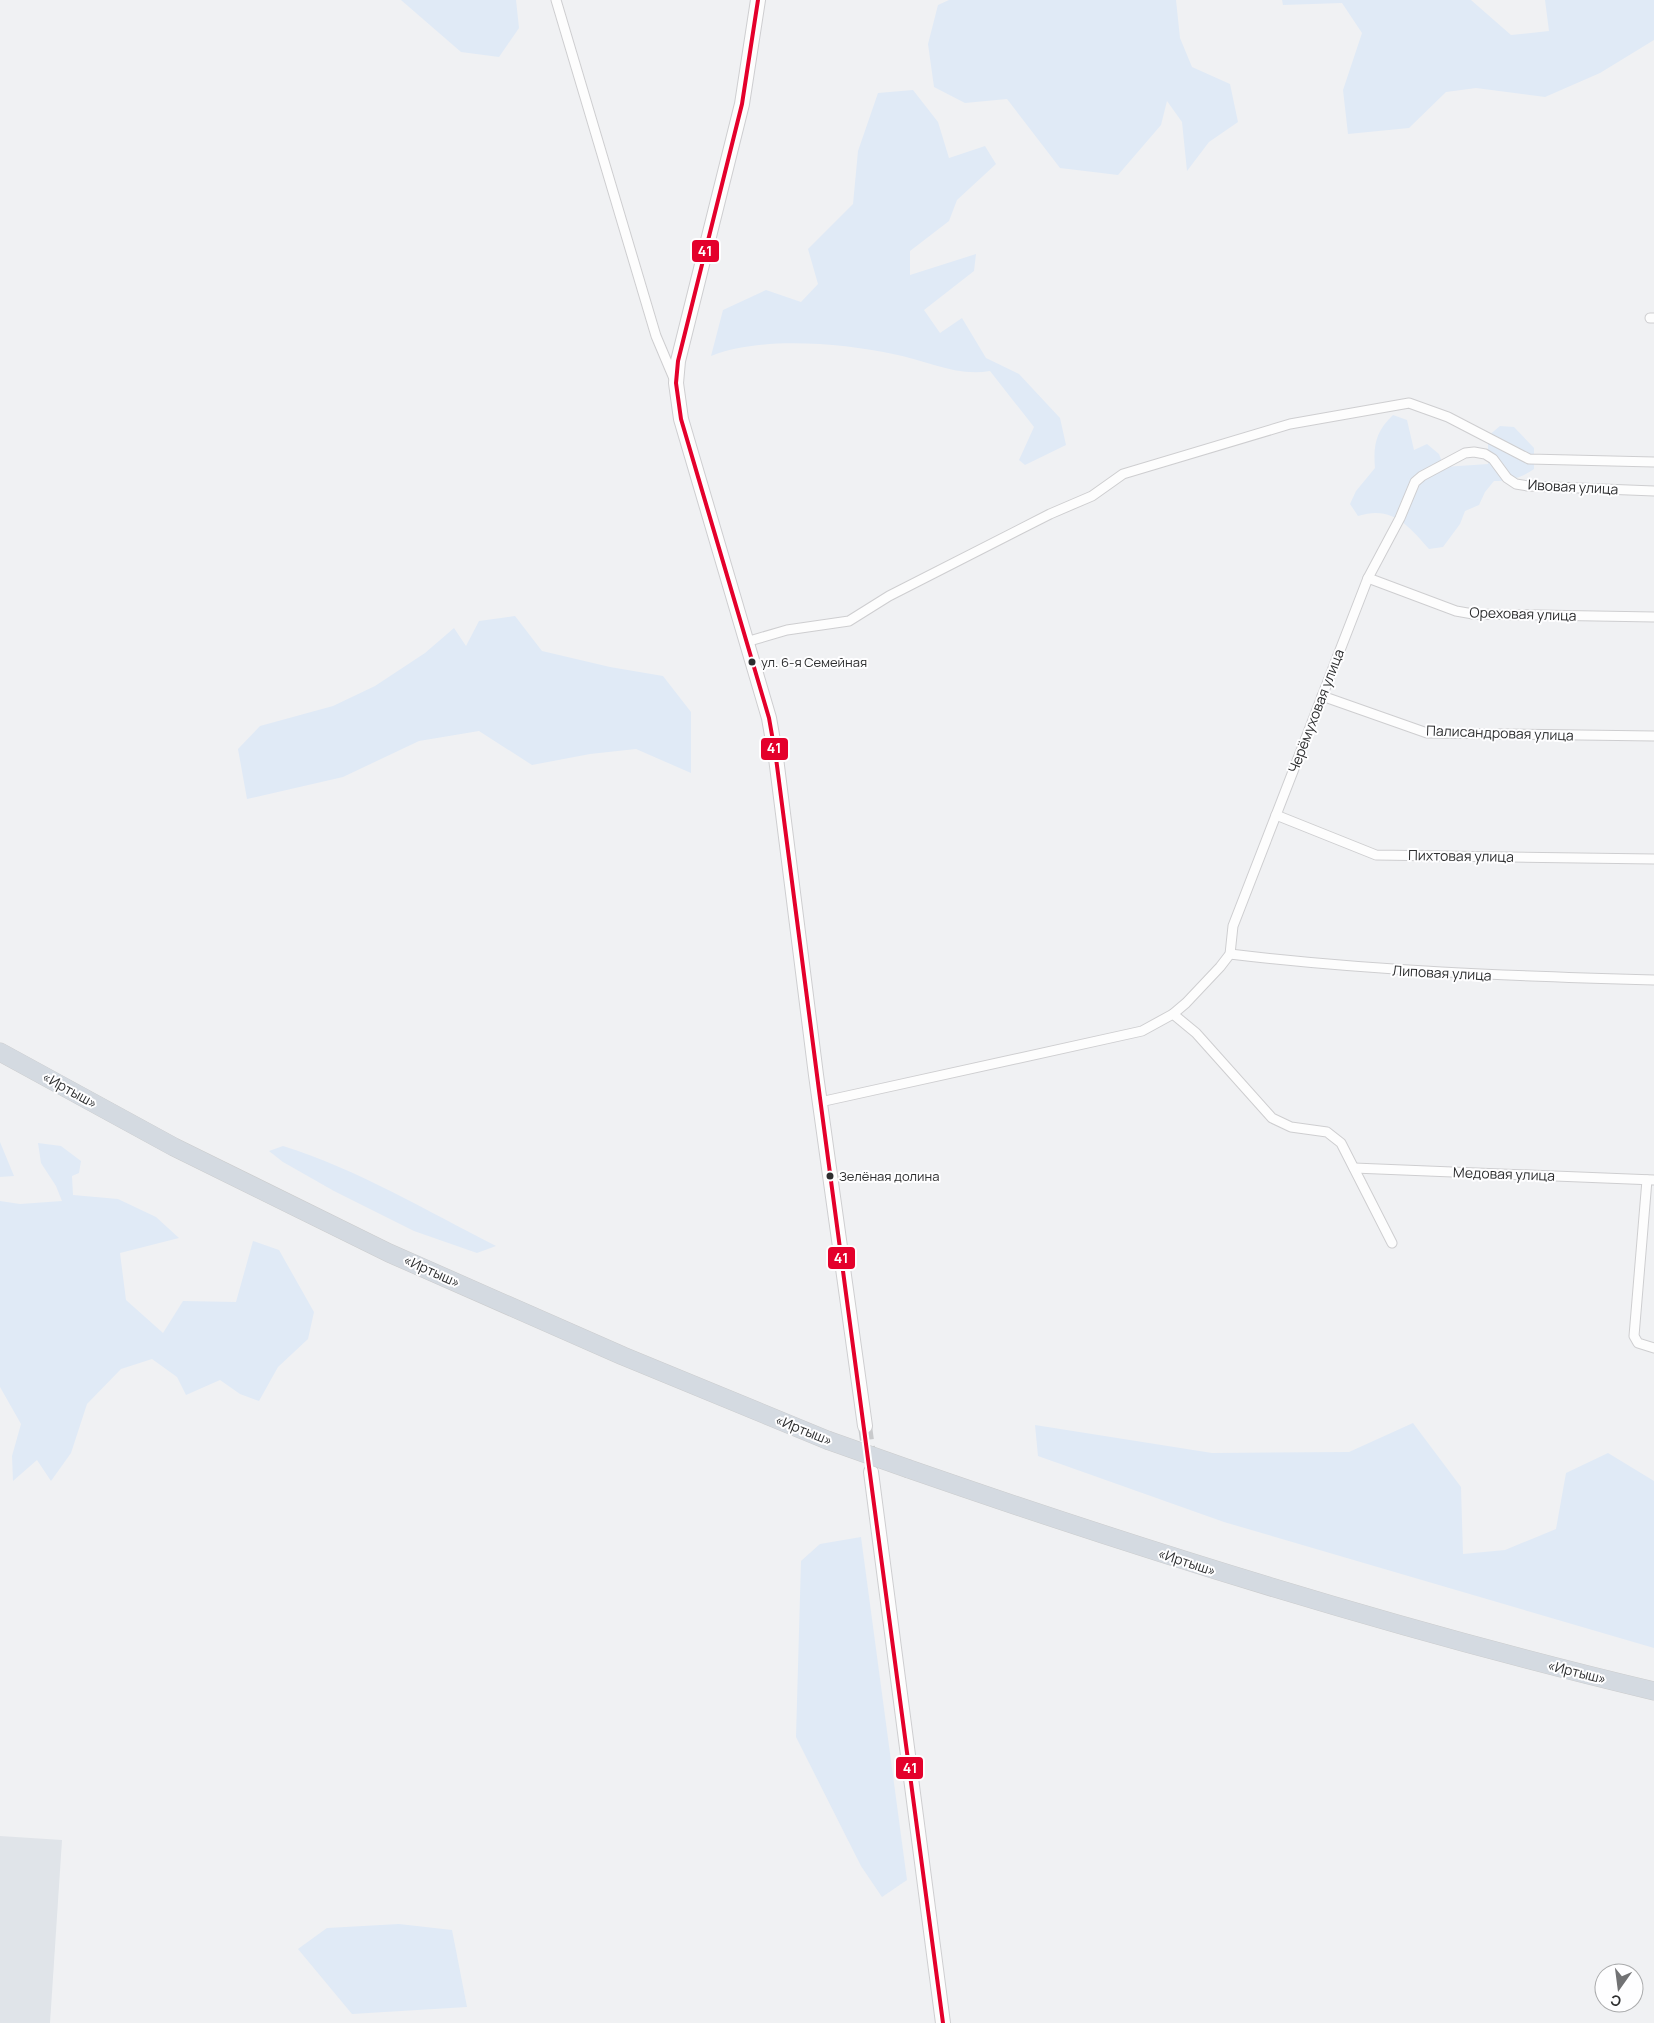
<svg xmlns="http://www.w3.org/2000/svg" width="1654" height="2023" font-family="Manrope,sans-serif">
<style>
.built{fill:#e0e4e9}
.green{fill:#e0eaf6}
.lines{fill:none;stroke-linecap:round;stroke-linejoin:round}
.secondary-tunnel{stroke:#c9cacc;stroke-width:14;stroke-dasharray:14 7;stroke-linecap:butt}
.street-casing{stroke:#ceced0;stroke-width:11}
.secondary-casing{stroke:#ceced0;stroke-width:16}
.highway-casing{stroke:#cbcccd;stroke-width:19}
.street{stroke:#fdfdfd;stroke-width:9}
.secondary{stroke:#fdfdfd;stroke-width:14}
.highway{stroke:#d4dae1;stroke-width:18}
.highway-bridge-casing{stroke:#cbcccd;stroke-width:19;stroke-linecap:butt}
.highway-bridge{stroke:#d4dae1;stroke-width:18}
.bus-1-casing{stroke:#fefeff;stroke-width:8}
.bus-1{stroke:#e4002b;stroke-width:4}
.bus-dot{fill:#2d2e2f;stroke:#fefeff;stroke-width:2}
.labels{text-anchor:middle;stroke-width:4;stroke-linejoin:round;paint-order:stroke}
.bus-label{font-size:13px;fill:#2d2e2f;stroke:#fefeff;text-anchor:start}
.street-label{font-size:14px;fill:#2d2e2f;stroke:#fefeff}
.line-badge{stroke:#fefeff;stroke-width:2}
.badge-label{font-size:14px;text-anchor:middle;font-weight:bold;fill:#fff}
</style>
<rect width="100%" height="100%" fill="#f0f1f3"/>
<!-- built -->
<path class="built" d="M0,1836l62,4 -12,183h-50z"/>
<!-- green -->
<g class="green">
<path d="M401,0h115l3,28 -20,29 -38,-5z"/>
<path d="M949,0h227l4,38 12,29 38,17 8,38 -29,20 -22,29 -5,-49 -15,-21 -6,24 -43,50 -58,-7 -53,-69 -42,4 -31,-16 -6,-43 10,-39z"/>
<path d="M1282,0h189l40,35 38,-4 -4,-31h109v40l-54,33 -55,24 -69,-9 -30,4 -37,36 -61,6 -5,-44 19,-57 -20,-30 -59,2z"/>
<path d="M913,90l25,32 11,36 36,-12 11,18 -39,36 -8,21 -39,30v24l66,-21 -2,17 -50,39 16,23 22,-15 24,40 33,16 41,44 6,27 -41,20 -6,-5 15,-33 -44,-56c-33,6 -65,-11 -97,-17 -53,-11 -132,-18 -182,2l12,-46 43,-20 35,12 17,-18 -10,-35 45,-45 5,-53 20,-58z"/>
<path d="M1393,415l14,5 7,30 13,-6 12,10 5,13 44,-3v-28l12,-10 14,1 20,21v21c-13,9 -24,12 -40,12l-9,11 -6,13 -14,6 -5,13 -17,23 -14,2c-21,-24 -37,-44 -71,-33l-8,-12 6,-13 19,-23c-2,-23 1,-37 18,-53z"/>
<path d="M515,616l27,35 68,16 53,9 28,36v61l-55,-24 -46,5 -58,11 -53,-34 -60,10 -76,36 -96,22 -9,-50 22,-23 73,-20 42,-20 50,-33 29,-25 12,18 13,-25z"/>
<path d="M0,1142l14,34 -14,1z"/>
<path d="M38,1143l23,3 20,15 -2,12 -7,3 1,19 45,4 38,18 23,21 -59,15 6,47 37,33 20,-32 53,1 17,-61 26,9 35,62 -6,27 -30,28 -19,34 -19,-7 -20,-14 -34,15 -9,-18 -25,-18 -31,10 -34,35 -16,49 -20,28 -14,-21 -24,21 -1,-25 9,-32 -21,-37v-186l20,3 42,-3 -6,-15 -15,-23z"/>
<path d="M283,1146c74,23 144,65 213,100l-19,7 -63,-22 -80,-40 -51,-29 -14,-11z"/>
<path d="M1413,1423l48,64 2,67 42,-4 51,-21 10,-56 42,-20 46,28v167l-430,-126 -186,-66 -3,-31 177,28 137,-1z"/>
<path d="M861,1537l46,343 -25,17 -21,-31 -65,-129 5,-176 19,-17z"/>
<path d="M399,1924l53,6 15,77 -115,7 -54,-65 29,-21z"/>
</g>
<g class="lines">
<!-- secondary-tunnel -->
<path class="secondary-tunnel" d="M865,1426l5,37"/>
<!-- street casing -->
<g class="street-casing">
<g id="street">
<path d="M556,0l100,336 19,45"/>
<path d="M1650,318h4"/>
<path d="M1368,578l88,33 17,3 181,3"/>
<path d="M746,642l41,-12 62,-9 40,-25 161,-82 42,-18 31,-22 167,-50 119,-21 39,14 81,42 125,3"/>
<path d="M1322,696l105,37 227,3"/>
<path d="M1276,815l100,40 278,4"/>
<path d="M1230,954c141,17 282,22 424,26"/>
<path d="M1173,1014l23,19 76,85 19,9 36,5 14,11 51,100"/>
<path d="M820,1102l322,-71 31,-17 13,-11 34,-36 10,-13 3,-28 135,-348 32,-60 15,-36 7,-6 43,-23 9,-1 11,2 8,5 14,19 9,6 12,2 126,5"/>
<path d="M1354,1168l300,12"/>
<path d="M1647,1180l-13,156 4,7 16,5"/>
</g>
</g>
<!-- secondary casing -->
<g class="secondary-casing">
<g id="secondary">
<path d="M758,0l-16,104 -64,257 -2,22 5,36 88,299 7,40 40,317 49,351"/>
<path d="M871,1472l72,551"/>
</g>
</g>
<!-- highway casing -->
<g class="highway-casing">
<g id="highway">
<path d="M0,1052l174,95 215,106 234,103 204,84"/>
<path d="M909,1469c245,85 492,162 745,222"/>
</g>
</g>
<!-- street -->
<use href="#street" class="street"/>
<!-- secondary -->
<use href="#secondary" class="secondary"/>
<!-- highway -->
<use href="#highway" class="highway"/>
<!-- highway-bridge casing -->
<g class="highway-bridge-casing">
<path id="highway-bridge" d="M827,1440l82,29"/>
</g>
<!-- highway-bridge -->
<use href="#highway-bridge" class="highway-bridge"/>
<!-- bus-1 casing -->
<g class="bus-1-casing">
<path id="bus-1" d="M758,0l-16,104 -64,257 -2,22 5,36 88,299 7,40c53,422 113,843 167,1265"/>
</g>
<!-- bus-1 -->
<use href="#bus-1" class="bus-1"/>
</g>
<!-- markers -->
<g class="bus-dot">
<circle cx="752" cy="662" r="4.5"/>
<circle cx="830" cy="1176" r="4.5"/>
</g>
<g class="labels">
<!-- bus labels -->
<g class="bus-label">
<text x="761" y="667">ул. 6-я Семейная</text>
<text x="839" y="1181">Зелёная долина</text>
</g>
<!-- street labels -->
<g class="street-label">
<text transform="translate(1573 487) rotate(3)" y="5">Ивовая улица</text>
<text transform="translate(1523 614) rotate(2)" y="5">Ореховая улица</text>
<text transform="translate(1316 711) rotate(-69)" y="5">Черёмуховая улица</text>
<text transform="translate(1500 733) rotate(2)" y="5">Палисандровая улица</text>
<text transform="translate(1461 856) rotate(1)" y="5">Пихтовая улица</text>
<text transform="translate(1442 973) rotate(3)" y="5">Липовая улица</text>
<text transform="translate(70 1090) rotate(29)" y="5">«Иртыш»</text>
<text transform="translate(1504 1174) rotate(2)" y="5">Медовая улица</text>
<text transform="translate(432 1271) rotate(24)" y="5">«Иртыш»</text>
<text transform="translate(804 1430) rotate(22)" y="5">«Иртыш»</text>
<text transform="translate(1187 1562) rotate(18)" y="5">«Иртыш»</text>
<text transform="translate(1577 1672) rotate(14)" y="5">«Иртыш»</text>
</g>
</g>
<g class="line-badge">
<rect x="691" y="239" width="29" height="24" rx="5" fill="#e4002b"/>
<rect x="760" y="737" width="29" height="24" rx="5" fill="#e4002b"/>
<rect x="827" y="1246" width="29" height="24" rx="5" fill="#e4002b"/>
<rect x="895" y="1756" width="29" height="24" rx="5" fill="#e4002b"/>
</g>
<g class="badge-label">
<text x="705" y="256">41</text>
<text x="774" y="753">41</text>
<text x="841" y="1263">41</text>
<text x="910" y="1773">41</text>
</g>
<!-- north arrow -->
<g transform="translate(1619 1988) rotate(194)"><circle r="24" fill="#fefeff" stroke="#aaabac"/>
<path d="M0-4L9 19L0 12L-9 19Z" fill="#717274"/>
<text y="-8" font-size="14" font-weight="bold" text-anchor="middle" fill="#2d2e2f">С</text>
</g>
</svg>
